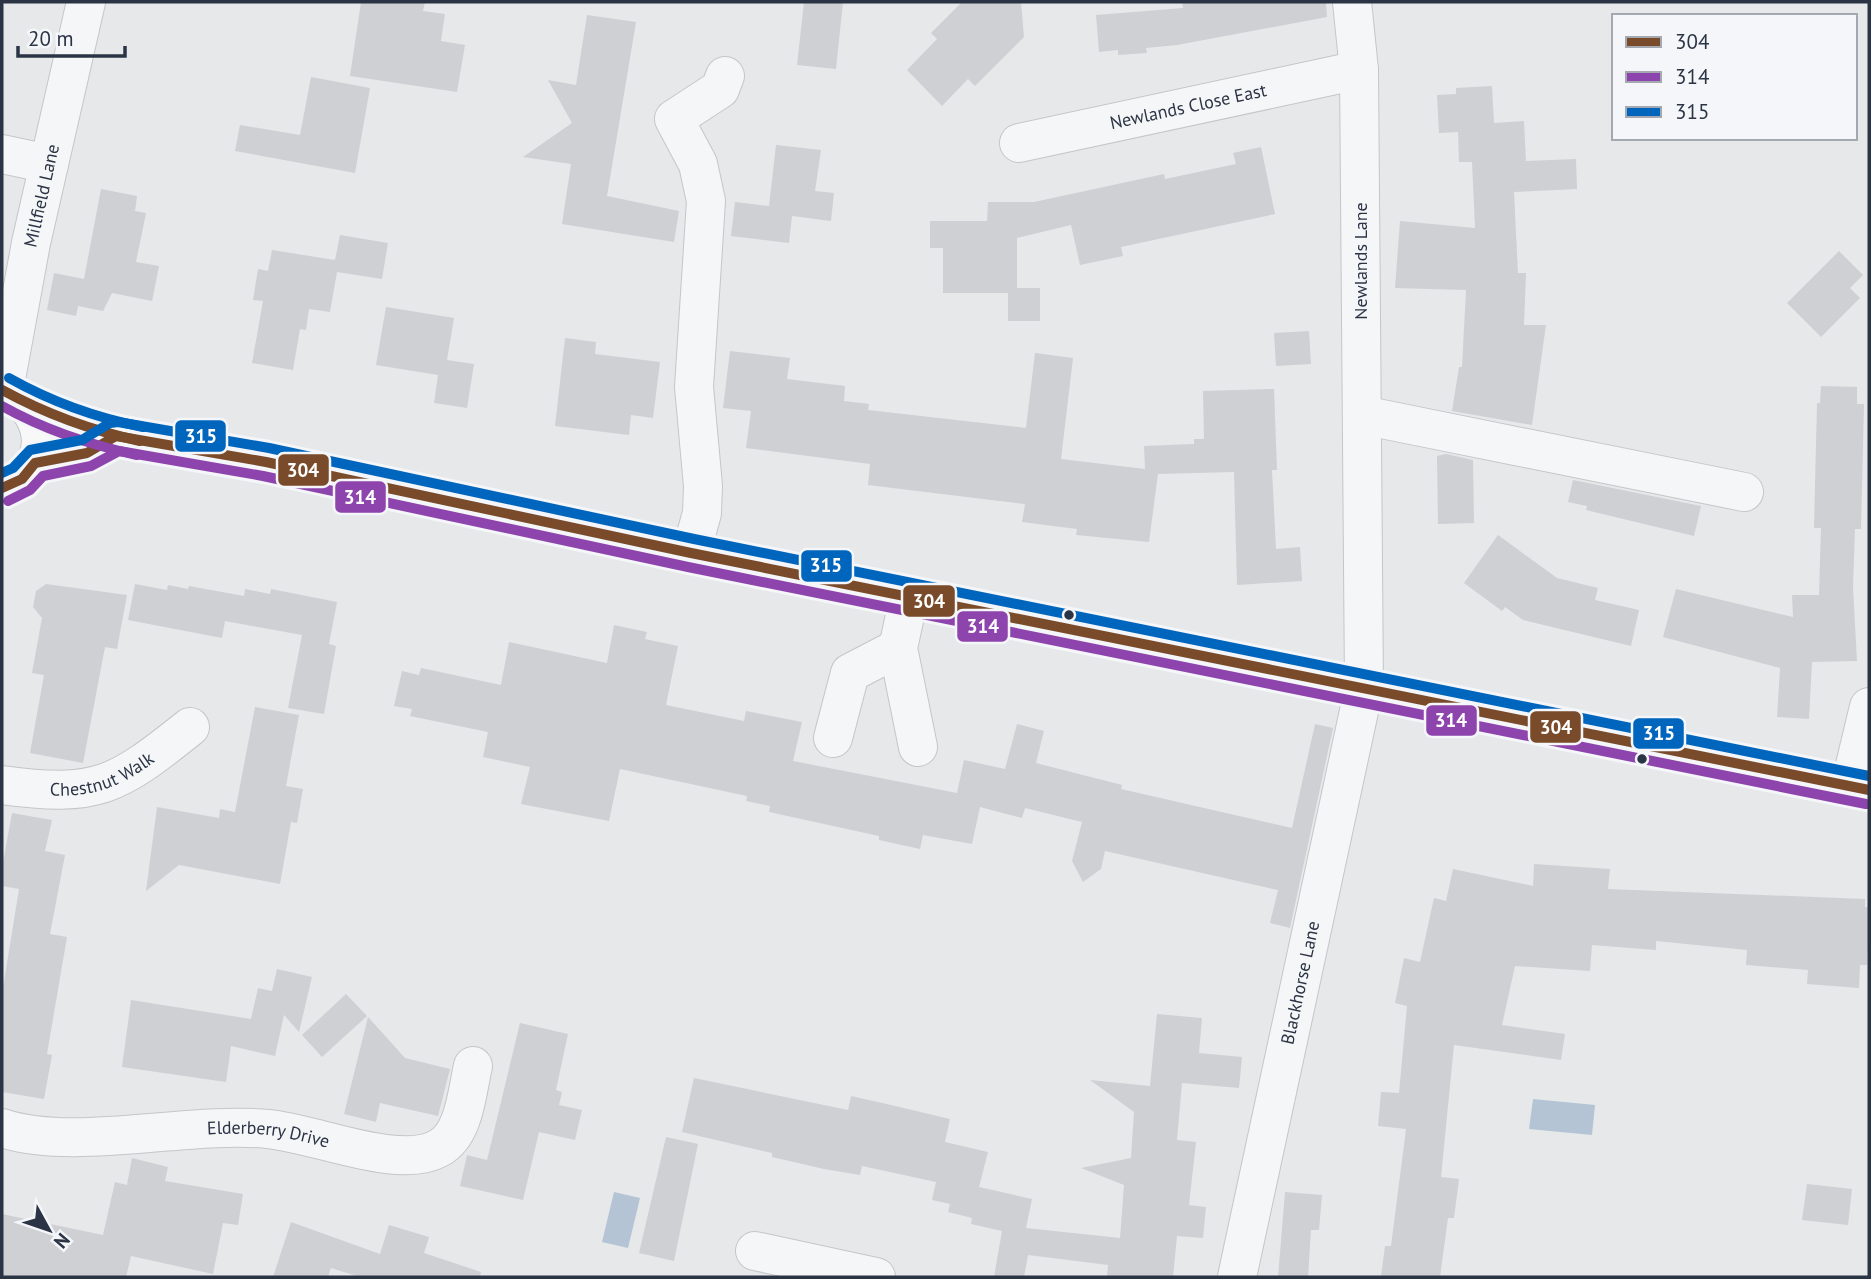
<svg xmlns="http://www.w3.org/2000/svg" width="1871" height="1279" font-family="'PT Sans',sans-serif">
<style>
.water{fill:#b4c4d5}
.building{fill:#ced0d3}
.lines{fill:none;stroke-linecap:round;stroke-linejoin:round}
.minor-casing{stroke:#c4c6c8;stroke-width:40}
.major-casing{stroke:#c2c5c8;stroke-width:40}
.minor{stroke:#f5f6f7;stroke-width:38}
.major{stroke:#f8f8f8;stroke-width:38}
.bus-1-casing{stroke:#f4f6f9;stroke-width:16}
.bus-2-casing{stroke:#f4f6f9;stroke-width:16}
.bus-3-casing{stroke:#f4f6f9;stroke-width:16}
.bus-1{stroke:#7a4b2a;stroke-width:10}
.bus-2{stroke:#8e44ad;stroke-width:10}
.bus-3{stroke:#0065bd;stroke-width:10}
.bus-dot{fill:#2b3445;stroke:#f4f6f9;stroke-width:2.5}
.labels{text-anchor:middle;stroke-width:6;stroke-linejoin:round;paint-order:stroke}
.street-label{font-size:18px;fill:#2b3445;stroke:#f4f6f9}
.line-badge{stroke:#f4f6f9;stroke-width:2.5}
.badge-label{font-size:19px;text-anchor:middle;font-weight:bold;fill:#fff}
</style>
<rect width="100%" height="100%" fill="#e6e8ea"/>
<!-- water -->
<g class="water">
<path d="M1533,1099l62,6 -3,30 -63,-6z"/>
<path d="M614,1192l26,6 -12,50 -26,-6z"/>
</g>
<!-- building -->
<g class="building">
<path d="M361,2h64l-2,9 22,3 -4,27 24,4 -8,47 -107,-16z"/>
<path d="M804,2h39l-7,67 -39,-4z"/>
<path d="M962,2h59l3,35 -49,49 -7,-7 -26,27 -35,-36 30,-31 -6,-6z"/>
<path d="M1182,2h144l1,15 -150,28 -31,3 1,5 -29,2v-5l-19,2 -3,-37 87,-7z"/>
<path d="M587,15l49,7 -29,174 72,15 -5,31 -112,-18 9,-60 -48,-7 49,-34 -24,-43 28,5z"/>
<path d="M311,77l59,11 -15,85 -120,-22 5,-26 60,10z"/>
<path d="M1492,86l2,37 30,-2 2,40 50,-2 1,30 -63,3 4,81h8l-2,52h22l-14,100 -80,-14 7,-44h3l4,-77 -71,-2 5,-67 75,7 -3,-66h-13l-1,-30 -19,1 -2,-38 19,-1v-6z"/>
<path d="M776,145l45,5 -6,41 19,2 -3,28 -39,-5 -3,27 -58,-7 4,-34 34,4z"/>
<path d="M1261,147l14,67 -154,33 2,9 -43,9 -9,-40 -54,13v50h23v33h-32v-28h-65v-45h-13v-27h57l1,-19h46l130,-28 1,5 71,-15 -3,-11z"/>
<path d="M101,189l36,7 -2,15 11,2 -10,49 23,4 -7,35 -40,-8 -9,18 -25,-5 -2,10 -29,-6 7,-37 30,6z"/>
<path d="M340,235l48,8 -6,36 -45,-7 -7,40 -21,-3 -3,21 -6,-1 -7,41 -41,-7 11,-62 -10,-1 5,-31 10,2 4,-21 63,10z"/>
<path d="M1839,251l24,24 -13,13 10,10 -39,39 -34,-34z"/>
<path d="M386,307l68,11 -7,42 27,4 -7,44 -33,-5 4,-28 -62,-10z"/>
<path d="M1309,331l2,33 -35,2 -2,-33z"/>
<path d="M565,338l31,4 -1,12 65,8 -7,56 -22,-3 -2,20 -74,-9z"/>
<path d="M730,351l60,7 -3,21 58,7 -1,15 25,3 -1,6 158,18 9,-75 38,5 -12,101 84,10 -1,-23 50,-2v-5h10l-1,-48 71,-2 3,81h-5l4,79 24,-2 2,34 -65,4 -3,-113 -76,2 -9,68 -73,-7 1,-6 -55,-7 3,-18 -157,-19 2,-21 -124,-16 5,-37 -28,-3z"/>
<path d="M1821,386l36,1v17h7l-3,125h-6l-2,58 4,74 -45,1 -3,57 -32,-2 3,-49 -117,-31 13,-48 117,28 -1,-22h27l2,-67h-7l3,-125h3z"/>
<path d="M1446,454l27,6 1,63 -36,1 -1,-68z"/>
<path d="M1573,480l128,26 -7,30 -108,-26 1,-4 -19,-4z"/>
<path d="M1498,535l59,43 41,10 -3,12 44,10 -8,36 -108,-26 -18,-13 -3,4 -38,-28z"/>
<path d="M46,584l81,11 -10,54 -12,-2 -22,116 -53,-10 14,-78 -12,-2 10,-55 -9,-11 3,-16z"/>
<path d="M135,584l32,6 1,-5 20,4 1,-3 55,10 1,-7 25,5 1,-5 66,13 -8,42 7,2 -12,68 -36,-6 14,-73 -77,-14 -3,17 -94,-18z"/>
<path d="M614,625l33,7 -2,7 33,7 -12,59 78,16 2,-10 56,11 -9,39 164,32 7,-33 41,9 12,-45 27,7 -8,32 86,22 -1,4 171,39 23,-104 18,4 -43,200 -20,-5 8,-33 -173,-39 -4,18 -18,13 -11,-21 10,-39 -57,-14 -3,10 -42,-11 -8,37 -49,-9 -3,14 -41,-9v-4l-110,-24 1,-6 -24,-5 1,-5 -127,-27 -11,52 -88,-17 9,-37 -47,-10 5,-25 -78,-16 2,-7 -18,-3 8,-35 17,4 2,-7 80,17 8,-43 98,21z"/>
<path d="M255,707l44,8 -13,71 17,3 -6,34 -6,-1 -11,62 -101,-19 -33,26 11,-84 62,11 1,-9 15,3z"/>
<path d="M12,813l40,7 -7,31 20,4 -15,79 17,3 -20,117 5,1 -8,44 -42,-7v-98l17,-105 -17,-3v-18z"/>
<path d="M1534,864l76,5 -2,20 257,10v8h4v23l-2,35h-7l-1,23 -52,-4 1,-14 -62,-5 1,-15 -91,-9v9l-64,-5 -2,26 -75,-5 -13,59 63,9 -4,26 -107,-15 -13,132 18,2 -5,39h-6l-8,59h-59l4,-31h6l15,-117 -28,-3 3,-34 18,1 8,-87 -12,-3 9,-45 16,4 14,-64 12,3 7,-32 80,17z"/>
<path d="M277,969l35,8 -13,55 -15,-17 -9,41 -44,-10 -5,36 -104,-15 9,-67 120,19 7,-31 14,3z"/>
<path d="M346,994l21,22 -45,41 -20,-22z"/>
<path d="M1157,1014l45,4 -3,35 43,4 -3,31 -57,-5 -5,57 19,2 -7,63 17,2 -3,31 -26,-2 -4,41h-66l1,-12 -80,-10 -4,22h-30l8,-46 -31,-7 1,-6 -24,-6 2,-8 -18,-4 4,-18 -74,-16 -2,9 -36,-6 -52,-12v-4l-90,-21 12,-54 154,32 3,-14 40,9 59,14 -5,23 43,10 -9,35 53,12 -6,29 94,10 4,-53 -43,-17 50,-10 3,-46 -44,-32 60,6z"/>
<path d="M368,1017l37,41 45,11 -12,47 -58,-13 -4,19 -32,-8z"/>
<path d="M520,1023l48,11 -12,56 6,2 -3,13 23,5 -7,30 -36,-8 -16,68 -63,-14 7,-31 20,5z"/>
<path d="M666,1137l32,7 -24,117 -35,-8z"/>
<path d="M132,1158l36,9 -3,14 78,13 -5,31 -15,-2 -10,51 -82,-18 -5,21h-124v-63l101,21 12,-53 12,3z"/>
<path d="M1807,1184l45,5 -4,36 -46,-5z"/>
<path d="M1285,1192l37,3 -3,35h-8l-3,47h-30z"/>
<path d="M291,1222l89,32 9,-29 40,12 -5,16 57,19 -1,5h-120l-29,-9 -3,9h-55z"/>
</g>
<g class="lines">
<!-- minor casing -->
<g class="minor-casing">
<g id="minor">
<path id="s1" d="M1019,143l340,-73"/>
<path d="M2,154l47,10"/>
<path id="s2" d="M4,390l27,-147 55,-241"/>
<path d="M1362,415l382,77"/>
<path d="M691,553l11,-40 1,-27 -9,-99 12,-186 -8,-37 -24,-45 46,-30 5,-13"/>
<path d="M909,597l-11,51 20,99"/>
<path d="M833,738l17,-65 48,-25"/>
<path id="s3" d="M2,785c96,13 114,1 188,-58"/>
<path d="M1850,786l19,-79"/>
<path id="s4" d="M2,1128c72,24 186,-7 266,1 47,4 131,42 171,19 26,-14 28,-57 34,-82"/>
<path d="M755,1251l121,26"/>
<path id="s5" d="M1237,1277l127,-589 -5,-618 -7,-68"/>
</g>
</g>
<!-- major casing -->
<g class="major-casing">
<g id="major">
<path d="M2,390c37,11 55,61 20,88 -5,5 -14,7 -20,10"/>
<path d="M29,405l87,31 150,26 425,91 1178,237"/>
<path d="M35,463l52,-10 29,-17"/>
</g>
</g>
<!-- minor -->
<use href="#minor" class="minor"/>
<!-- major -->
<use href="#major" class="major"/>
<!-- bus-1 casing -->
<g class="bus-1-casing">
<g id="bus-1">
<path d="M2,390c42,23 91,41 138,51"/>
<path d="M2,488l20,-9 13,-16 52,-10 29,-17 150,26 425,91 1178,237"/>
</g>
</g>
<!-- bus-2 casing -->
<g class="bus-2-casing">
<g id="bus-2">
<path d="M2,406c41,23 89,39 135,49"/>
<path d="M8,501l22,-11 13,-14 48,-10 28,-15 144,25 425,91 1178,237"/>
</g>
</g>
<!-- bus-3 casing -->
<g class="bus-3-casing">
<g id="bus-3">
<path d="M9,378c41,23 88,40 134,49"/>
<path d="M2,473l11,-5 17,-18 52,-10 28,-17 8,-1 151,26 425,91 1175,237"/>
</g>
</g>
<!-- bus-1 -->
<use href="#bus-1" class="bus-1"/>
<!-- bus-2 -->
<use href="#bus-2" class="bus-2"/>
<!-- bus-3 -->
<use href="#bus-3" class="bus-3"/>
</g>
<!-- markers -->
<g class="bus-dot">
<circle cx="1069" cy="615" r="6"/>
<circle cx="1642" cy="759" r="6"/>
</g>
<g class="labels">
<!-- street labels -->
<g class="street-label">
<text dy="6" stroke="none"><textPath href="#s1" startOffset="173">Newlands Close East</textPath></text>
<text dy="6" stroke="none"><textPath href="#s2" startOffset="198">Millfield Lane</textPath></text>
<text transform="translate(1361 261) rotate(-90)" y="6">Newlands Lane</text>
<text dy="6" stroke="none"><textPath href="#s3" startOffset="103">Chestnut Walk</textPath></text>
<text dy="6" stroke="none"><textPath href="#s5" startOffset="301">Blackhorse Lane</textPath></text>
<text dy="6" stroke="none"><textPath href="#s4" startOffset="268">Elderberry Drive</textPath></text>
</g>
</g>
<g class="line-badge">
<rect x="174" y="419" width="53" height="34" rx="7" fill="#0065bd"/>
<rect x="277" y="453" width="53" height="34" rx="7" fill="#7a4b2a"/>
<rect x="334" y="480" width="53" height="34" rx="7" fill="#8e44ad"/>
<rect x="800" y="549" width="53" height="34" rx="7" fill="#0065bd"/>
<rect x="902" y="584" width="54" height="34" rx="7" fill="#7a4b2a"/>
<rect x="956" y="610" width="53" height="33" rx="7" fill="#8e44ad"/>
<rect x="1425" y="704" width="53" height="33" rx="7" fill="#8e44ad"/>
<rect x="1529" y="710" width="53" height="34" rx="7" fill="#7a4b2a"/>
<rect x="1632" y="717" width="53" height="33" rx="7" fill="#0065bd"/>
</g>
<g class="badge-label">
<text x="201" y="443">315</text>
<text x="303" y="477">304</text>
<text x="360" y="504">314</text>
<text x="826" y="572">315</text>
<text x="929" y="608">304</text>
<text x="983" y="633">314</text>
<text x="1451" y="727">314</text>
<text x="1556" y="734">304</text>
<text x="1659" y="740">315</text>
</g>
<!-- border -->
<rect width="1871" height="1279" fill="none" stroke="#2b3445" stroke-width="7"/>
<!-- legend -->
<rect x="1612" y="14" width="245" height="126" fill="#f4f6f9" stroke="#a4a8b1" stroke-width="2"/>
<rect x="1626" y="37" width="35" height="10" fill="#7a4b2a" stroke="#a4a8b1" stroke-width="2"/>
<text x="1675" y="49" font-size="21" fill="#2b3445">304</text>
<rect x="1626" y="72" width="35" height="10" fill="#8e44ad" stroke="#a4a8b1" stroke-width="2"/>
<text x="1675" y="84" font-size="21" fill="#2b3445">314</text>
<rect x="1626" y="107" width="35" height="10" fill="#0065bd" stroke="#a4a8b1" stroke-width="2"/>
<text x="1675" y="119" font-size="21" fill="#2b3445">315</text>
<!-- north arrow -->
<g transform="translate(49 1230) rotate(130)" stroke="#f4f6f9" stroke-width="5" paint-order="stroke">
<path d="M0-5L12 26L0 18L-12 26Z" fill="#2b3445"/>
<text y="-10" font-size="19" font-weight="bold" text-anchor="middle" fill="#2b3445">N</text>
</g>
<!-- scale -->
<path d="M18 46v10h107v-10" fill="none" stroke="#2b3445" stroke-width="3.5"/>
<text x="28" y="46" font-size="21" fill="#2b3445" stroke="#f4f6f9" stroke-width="5" paint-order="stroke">20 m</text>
</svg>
